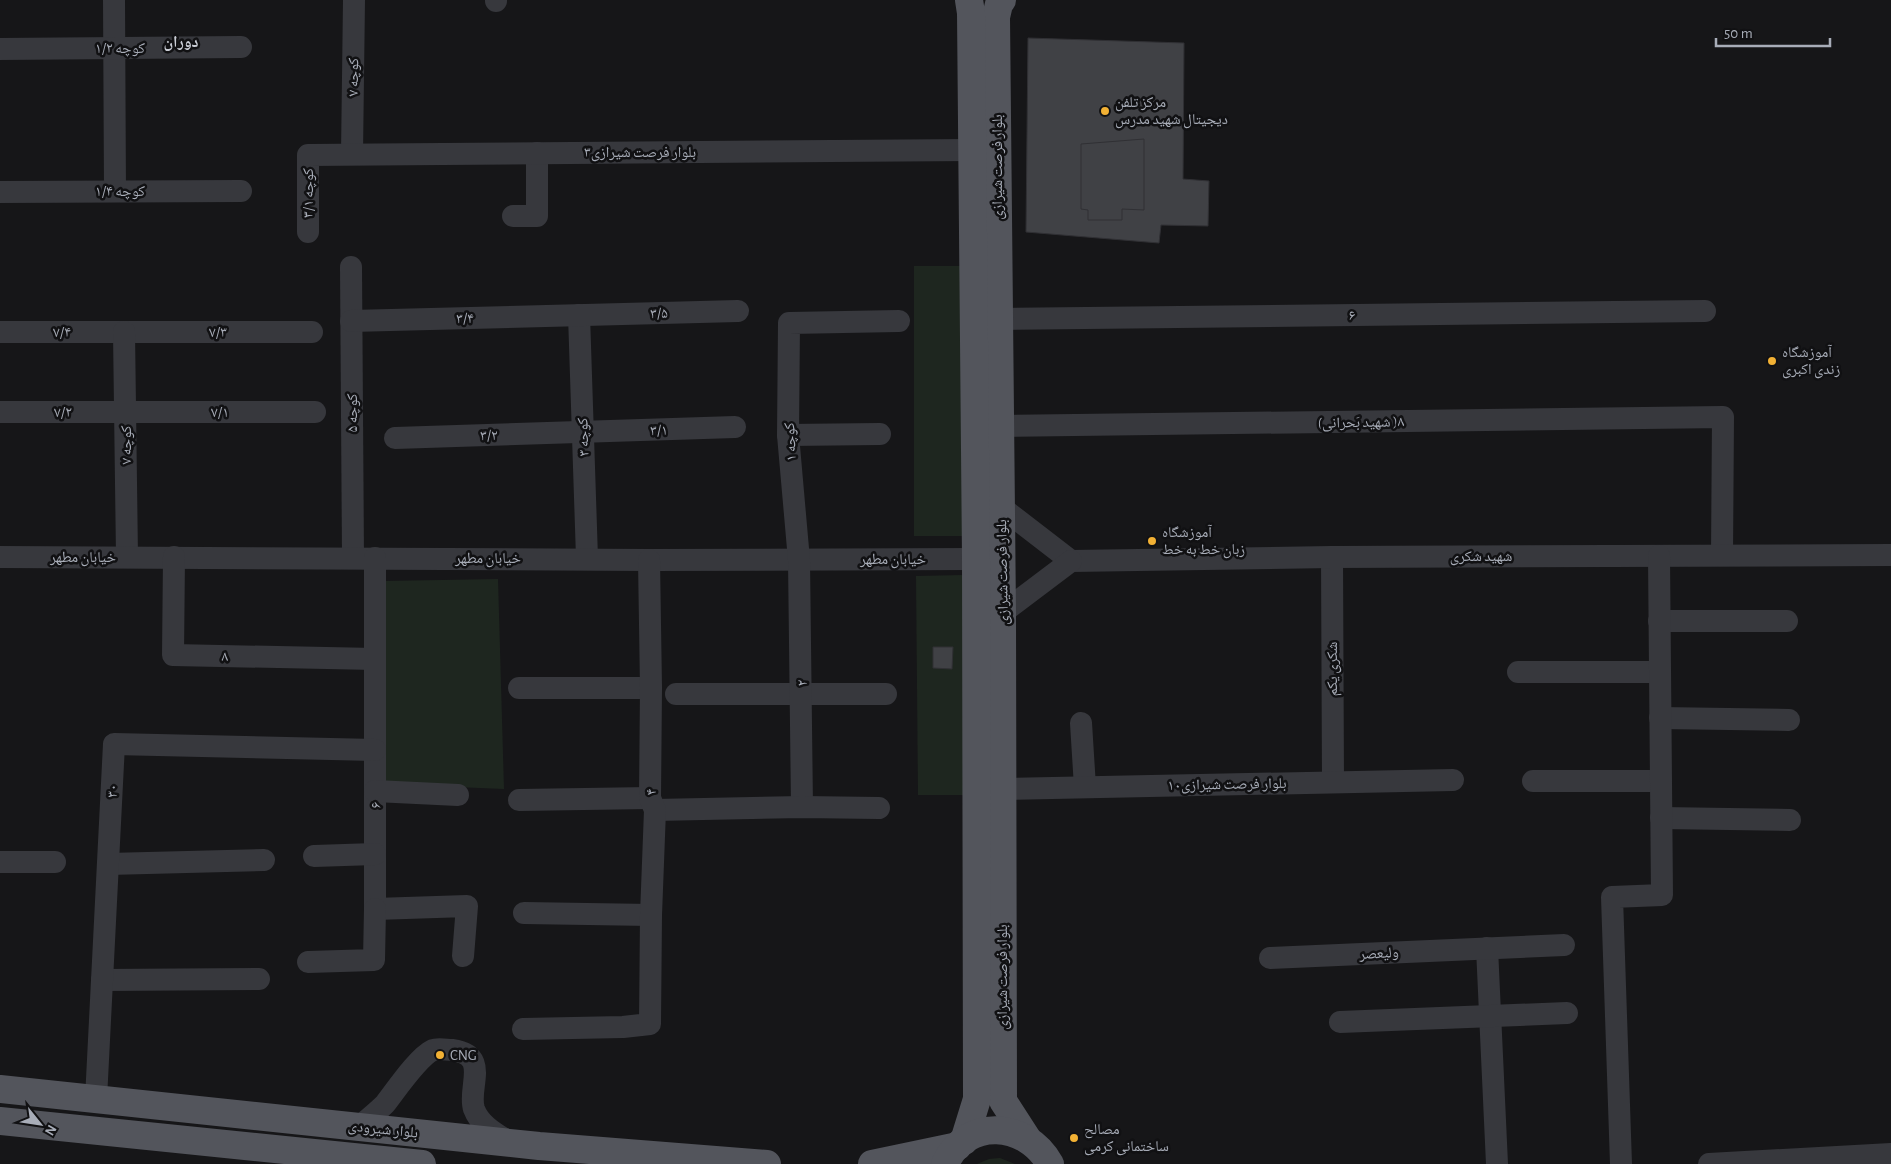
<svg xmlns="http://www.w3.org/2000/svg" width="1891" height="1164" font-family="'Alegreya Sans','Noto Naskh Arabic',sans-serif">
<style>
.green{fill:#1e261f}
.building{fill:#404145;stroke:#303034}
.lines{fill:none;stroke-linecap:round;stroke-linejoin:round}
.minor{stroke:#37383d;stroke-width:22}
.major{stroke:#53555c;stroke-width:28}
.poi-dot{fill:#f2b134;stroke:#111113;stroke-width:2}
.labels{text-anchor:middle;stroke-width:5;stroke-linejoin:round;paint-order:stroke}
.street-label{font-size:15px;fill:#a8adb8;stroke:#111113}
.poi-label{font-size:15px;fill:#a8adb8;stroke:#111113;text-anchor:start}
.neighbourhood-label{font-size:16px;font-weight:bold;fill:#c9ccd4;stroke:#111113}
</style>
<rect width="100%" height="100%" fill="#161618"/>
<!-- green -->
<g class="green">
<rect x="914" y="266" width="54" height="270"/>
<path d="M963,575l3,220h-48l-2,-219z"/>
<path d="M498,579l6,210 -121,-5 1,-203z"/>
<path d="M1000,1158l15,6h-38l12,-5z"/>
</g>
<!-- building -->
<g class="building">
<path d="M1028,38l156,5 -1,136 26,2 -1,45 -47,-1 -2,18 -133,-11z"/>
<path d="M1144,139v71l-22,-1v11h-34v-10l-7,-1v-65z"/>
<path d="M933,647h20l-1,22 -19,-1z"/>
</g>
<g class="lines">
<!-- minor -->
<g class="minor">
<path d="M114,0l1,191"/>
<path d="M496,0v1"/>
<path d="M0,49l241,-2"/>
<path d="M352,154l2,-154"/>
<path d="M0,192l241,-1"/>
<path d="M513,216h24v-63"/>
<path d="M308,232v-77l665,-5"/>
<path d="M351,267l2,291"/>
<path d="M579,315l8,243"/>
<path d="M999,319l706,-8"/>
<path d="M351,321l387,-10"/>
<path d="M0,332h312"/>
<path d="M124,332l3,225"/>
<path d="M0,412h315"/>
<path d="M999,426l724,-9 -1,138"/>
<path d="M788,435l92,-1"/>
<path d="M395,438l340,-11"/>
<path d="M1001,507l70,54"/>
<path d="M0,557l649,3 327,-1"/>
<path d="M174,557l-1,98 202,4"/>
<path d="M1332,557l1,225"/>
<path d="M375,558v351l92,-3 -4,50"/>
<path d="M1071,561l261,-4 559,-2"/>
<path d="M1002,613l69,-52"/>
<path d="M1659,621h128"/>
<path d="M1518,672h142"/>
<path d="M519,688h132"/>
<path d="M676,694h210"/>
<path d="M1660,718l129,2"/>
<path d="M1081,723l4,64"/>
<path d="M1533,781h128"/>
<path d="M1002,789l451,-9"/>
<path d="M375,791l83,4"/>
<path d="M519,800l131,-2"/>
<path d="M802,807l-3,-247 -11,-125 1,-112 110,-2"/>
<path d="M655,810l147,-3 77,1"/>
<path d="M1661,818l129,2"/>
<path d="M314,856l61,-2"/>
<path d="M0,862h55"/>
<path d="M108,864l156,-4"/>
<path d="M524,913l127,2"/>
<path d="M1487,948l10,216"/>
<path d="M1270,958l294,-13"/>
<path d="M308,962l66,-2 1,-51"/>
<path d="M102,980l157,-1"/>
<path d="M1340,1022l227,-9"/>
<path d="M523,1029l100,-2 27,-3 1,-109 4,-105 -5,-12 1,-110 -2,-128"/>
<path d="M96,1099l18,-355 261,6"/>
<path d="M359,1127c9,-8 18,-15 26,-23 11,-14 33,-47 48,-54 5,-2 14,0 19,0 39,5 15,38 22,59 6,16 21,24 35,33"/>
<path d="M1621,1164l-9,-267 50,-2 -3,-339"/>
<path d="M1709,1164l182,-10"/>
</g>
<!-- major -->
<g class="major">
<path d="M1002,0l-3,4 -3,13 6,596 1,488 24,37"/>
<path d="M0,1089l539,57 228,18"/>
<path d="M0,1121l422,43"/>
<path d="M964,1141l13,-42 -1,-540 -5,-546 -2,-13"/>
<path d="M872,1164l86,-18"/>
<path d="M945,1164c21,-47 81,-43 105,0"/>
</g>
</g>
<!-- markers -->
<g class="poi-dot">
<circle cx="1105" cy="111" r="5"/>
<circle cx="1772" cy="361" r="5"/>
<circle cx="1152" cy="541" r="5"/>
<circle cx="440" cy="1055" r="5"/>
<circle cx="1074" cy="1138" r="5"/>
</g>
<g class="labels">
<!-- street labels -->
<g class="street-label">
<text x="120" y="53">کوچه ۱/۲</text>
<text transform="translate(353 77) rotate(-89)" y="5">کوچه ۷</text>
<text x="640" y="157">۳بلوار فرصت شیرازی</text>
<text transform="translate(997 167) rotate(-90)" y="5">بلوار فرصت شیرازی</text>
<text x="120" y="196">کوچه ۱/۴</text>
<text transform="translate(308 193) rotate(-90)" y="5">کوچه ۳/۱</text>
<text transform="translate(659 313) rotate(-2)" y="5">۳/۵</text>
<text transform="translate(1352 315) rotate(-1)" y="5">۶</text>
<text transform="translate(465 318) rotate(-1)" y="5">۳/۴</text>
<text x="62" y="337">۷/۴</text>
<text x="218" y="337">۷/۳</text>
<text x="63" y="417">۷/۲</text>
<text x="220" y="417">۷/۱</text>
<text transform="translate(352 413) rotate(-90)" y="5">کوچه ۵</text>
<text transform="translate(1361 422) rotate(-1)" y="5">(شهید بَحرانی )۸</text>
<text transform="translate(659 430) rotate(-2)" y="5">۳/۱</text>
<text transform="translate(489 435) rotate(-2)" y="5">۳/۲</text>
<text transform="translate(583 437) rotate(-92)" y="5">کوچه ۳</text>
<text transform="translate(790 442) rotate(-93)" y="5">کوچه ۱</text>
<text transform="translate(126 445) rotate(-90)" y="5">کوچه ۷</text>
<text x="1481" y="561">شهید شکری</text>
<text x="83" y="562">خیابان مطهر</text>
<text x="488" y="563">خیابان مطهر</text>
<text x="893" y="564">خیابان مطهر</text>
<text transform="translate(1002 572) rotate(-91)" y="5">بلوار فرصت شیرازی</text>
<text transform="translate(225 656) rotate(1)" y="5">۸</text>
<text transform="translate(1332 669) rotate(-90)" y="5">شکری یکم</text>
<text transform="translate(802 683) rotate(-91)" y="5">۲</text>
<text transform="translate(1227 784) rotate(-1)" y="5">بلوار فرصت شیرازی۱۰</text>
<text transform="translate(112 791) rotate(-87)" y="5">۳۰</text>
<text transform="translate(651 792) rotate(-96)" y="5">۴</text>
<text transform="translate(375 805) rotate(-90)" y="5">۶</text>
<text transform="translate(1379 953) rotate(-3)" y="5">ولیعصر</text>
<text transform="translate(1002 977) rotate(-90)" y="5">بلوار فرصت شیرازی</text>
<text transform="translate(383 1129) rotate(6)" y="5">بلوار شیرودی</text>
</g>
<!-- poi labels -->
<g class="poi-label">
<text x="1115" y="107">مرکز تلفن<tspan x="1115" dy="17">دیجیتال شهید مدرس</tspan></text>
<text x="1782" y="357">آموزشگاه<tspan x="1782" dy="17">زندی اکبری</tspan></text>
<text x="1162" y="537">آموزشگاه<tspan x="1162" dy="17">زبان خط به خط</tspan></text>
<text x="450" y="1060">CNG</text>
<text x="1084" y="1134">مصالح<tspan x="1084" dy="17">ساختمانی کرمی</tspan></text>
</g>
<!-- neighbourhood labels -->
<g class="neighbourhood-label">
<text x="181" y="47">دوران</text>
</g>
</g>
<!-- north arrow -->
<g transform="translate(40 1124) rotate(120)" stroke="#111113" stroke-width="4" paint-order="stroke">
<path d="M0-4L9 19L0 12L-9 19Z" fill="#a8adb8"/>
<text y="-8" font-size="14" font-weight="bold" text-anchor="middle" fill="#a8adb8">N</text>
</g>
<!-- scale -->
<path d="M1716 38v8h114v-8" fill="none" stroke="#a8adb8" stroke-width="2.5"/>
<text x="1724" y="38" font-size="15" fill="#a8adb8" stroke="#111113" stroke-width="4" paint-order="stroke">50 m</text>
</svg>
